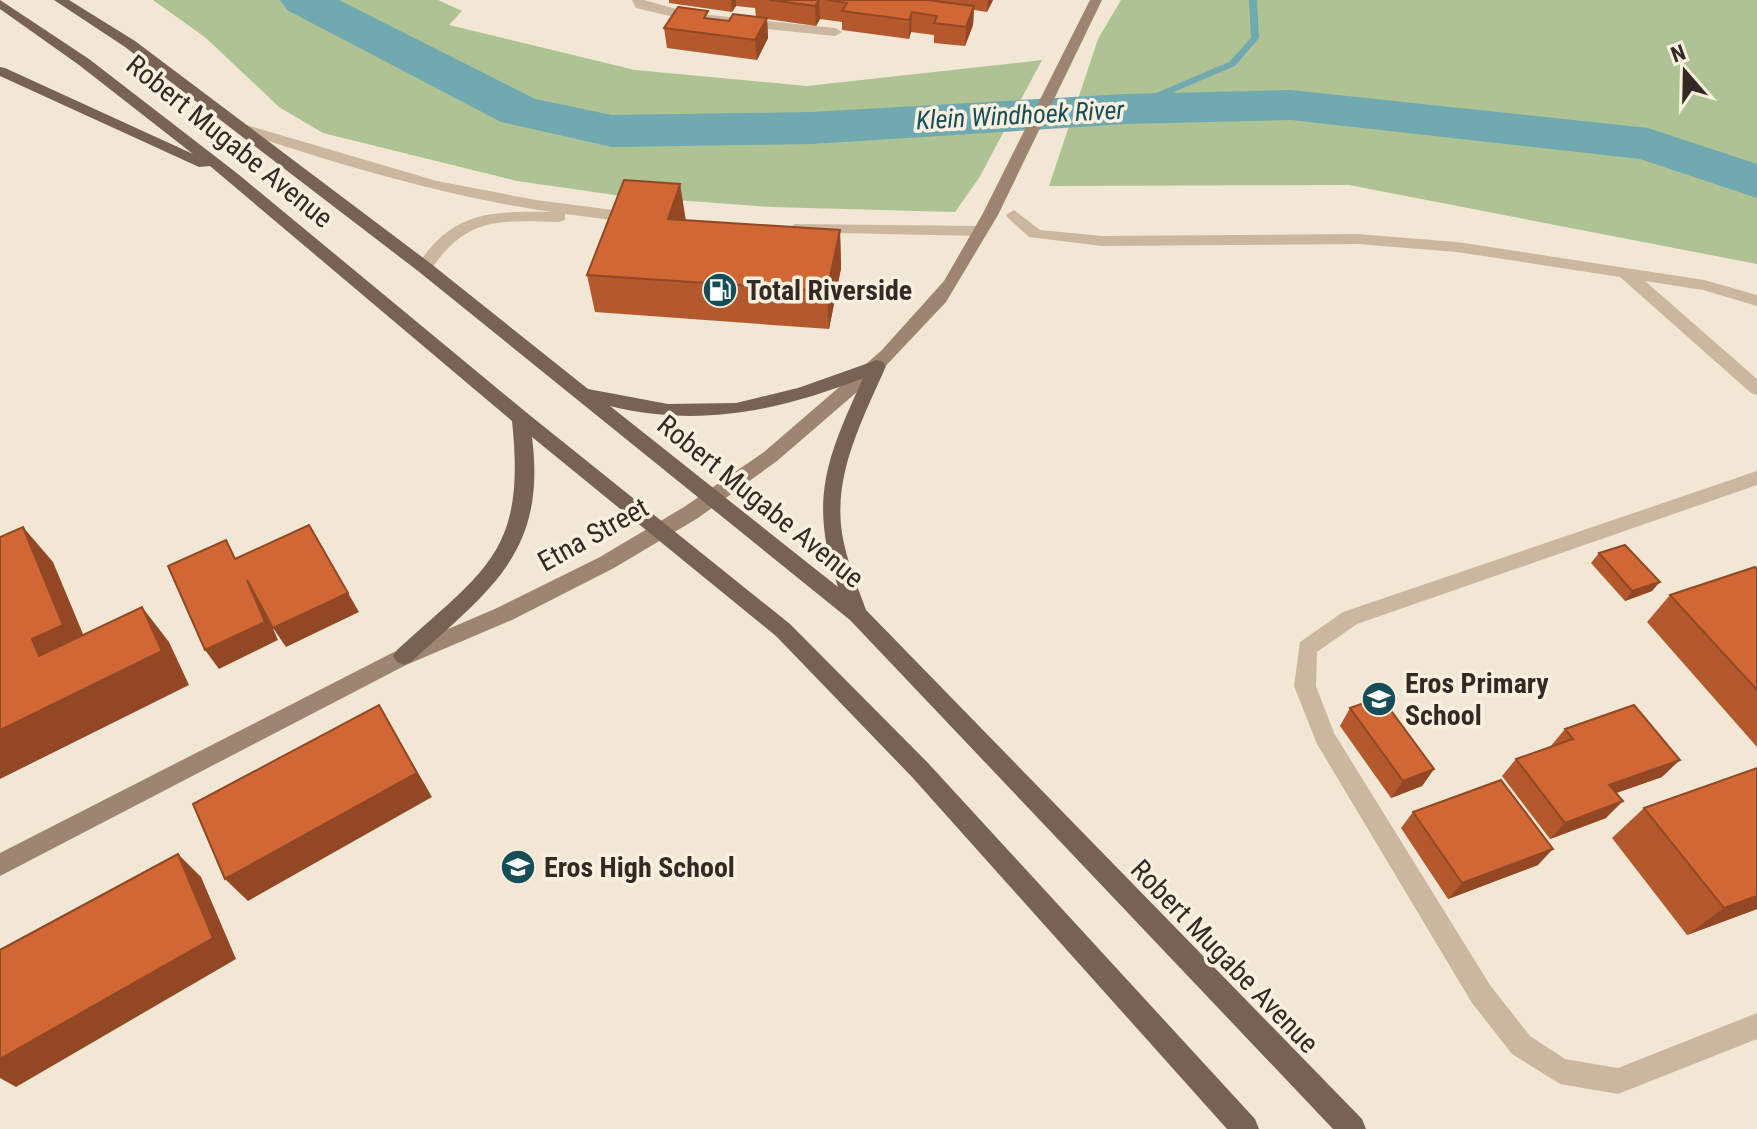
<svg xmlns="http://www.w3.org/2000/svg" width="1757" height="1129" font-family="'Roboto Condensed',sans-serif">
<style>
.green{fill:#aec293}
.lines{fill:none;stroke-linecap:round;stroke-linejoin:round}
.stream{fill:#71a9b1;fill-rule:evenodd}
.river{fill:#71a9b1;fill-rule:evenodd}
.lane{fill:#cbb7a0;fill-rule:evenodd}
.secondary{fill:#9e8571;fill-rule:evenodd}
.primary{fill:#776253;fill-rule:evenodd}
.wall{fill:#b3592d}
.shaded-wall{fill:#924824}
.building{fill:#d06734;stroke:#924824;stroke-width:2}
.labels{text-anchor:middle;stroke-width:7;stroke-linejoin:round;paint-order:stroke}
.far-water-label{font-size:26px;font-style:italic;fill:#164e58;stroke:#faf0e0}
.street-label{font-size:28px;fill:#342a24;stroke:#faf0e0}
.poi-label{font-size:28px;font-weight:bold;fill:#342a24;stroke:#faf0e0;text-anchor:start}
</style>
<rect width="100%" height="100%" fill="#f2e7d4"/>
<!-- green -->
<g class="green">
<path d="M153,0h285l24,11 -13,14 186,45 172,16 235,-26 -63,118 -24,34 -183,-5 -150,-11 -105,-15 -194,-48 -44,-26 -73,-69z"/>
<path d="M1121,0h636v264l-408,-79 -300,1 49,-147z"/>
</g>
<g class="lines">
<!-- stream -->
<path class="stream" d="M1249,0h8l2,38 -24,28 -106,45h-6v-4l106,-45 22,-24z"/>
<!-- river -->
<path class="river" d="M280,0h59l196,99 77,16 200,-3 314,-18 165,-4 357,38 109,36v34l-117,-39 -349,-39 -165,4 -314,20 -200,3 -111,-25 -214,-112z"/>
<!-- lane -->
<g class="lane">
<path d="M632,0h12l47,13 144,15 7,4 -7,4 -144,-15 -55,-13z"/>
<path d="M243,124l194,57 99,19 100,13 8,5 -8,5 -71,-9v6l-6,2c-60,-2 -93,-5 -129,49l-6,1 -8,-5c36,-55 73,-56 135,-55 -107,-16 -211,-47 -313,-81v-6z"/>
<path d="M1014,210l26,20 62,6 255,-2 100,8 247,38 53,15v11l-54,-16 -58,-9 112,98v16l-6,-2 -131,-116 -163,-25 -100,-8 -255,2 -73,-9 -21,-19 -2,-3z"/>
<path d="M795,224l184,2 8,5 -8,5 -190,-4 -2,-3z"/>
<path d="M1757,471v14l-400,139 -40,28 -1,34 18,47 156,252 40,51 35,23 53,9 139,-55v26l-139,55 -58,-10 -48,-30 -40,-51 -155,-259 -23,-58 6,-44 43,-30z"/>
</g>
<!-- secondary -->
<path class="secondary" d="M1090,0h12l-104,215 -52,87 -67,71 -102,88 -79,57 -84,50 -102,52 -106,45 -406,211v-23l392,-200 105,-45 103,-51 84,-50 80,-55 117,-101 63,-70 38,-66z"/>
<!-- primary -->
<g class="primary">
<path d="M0,0l89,59 149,115 289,239 263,211 138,139 327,356 4,10h-32l-315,-352 -136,-141 -244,-199c15,117 -43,153 -121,225l-7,3 -7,-3 -4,-6 4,-6c90,-82 129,-98 115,-229l-302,-255 -11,1 -199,-91v-9l5,1 188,86 -114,-89 -79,-56z"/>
<path d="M54,0h15l66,41 295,222 158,126 80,15 68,-1 62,-15 79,-28 6,2 3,4c-23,53 -53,107 -44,167 4,26 15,52 24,77l496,509 4,10h-33l-483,-509 -432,-349 -293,-224zM863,378c-36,80 -55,122 -25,209l-228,-181c89,22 169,5 253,-28z"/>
</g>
</g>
<!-- wall -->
<g class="wall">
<path d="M669,0h324l-6,12 -13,-2 -1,15 -8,21 -31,-3v-8l-23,-3 -2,7 -67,-9v-8l-22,-3 -4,7 -49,-7 1,19 -11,22 -90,-12 -3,-20 45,-9 20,2 27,-4 -1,-9 -19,-2 -4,6 -63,-9z"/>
<path d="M680,184l5,36 155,10 1,38 -12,61 -234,-17 -8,-37z"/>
<path d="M1599,553l53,38 -27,10 -34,-38z"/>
<path d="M1757,569v178l-110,-125 23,-27z"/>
<path d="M1350,708l84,61 -12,17 -31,12 -51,-72z"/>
<path d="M1565,729l97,48 -46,16 -10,25 -56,21 -48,-63 14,-17 34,-12z"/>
<path d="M1757,768v141l-70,26 -75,-97 32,-30z"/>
<path d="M1413,812l125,53 -90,34 -47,-71z"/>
</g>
<!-- shaded-wall -->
<g class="shaded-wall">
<path d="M731,0h5v6l-4,6z"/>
<path d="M819,0l1,19 -4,7 -1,-20z"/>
<path d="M988,0h5l-6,12z"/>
<path d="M974,6l-1,19 -8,21 1,-19z"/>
<path d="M912,12l-1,20 -2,7v-19z"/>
<path d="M767,18l1,20 -11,22 -2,-20z"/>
<path d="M680,184l6,37 -18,-2z"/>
<path d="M840,230l1,38 -12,61 -2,-38z"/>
<path d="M23,527l30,35 40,96 -54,-2 -7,-17z"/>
<path d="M247,580l13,19 18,41 -59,29 -14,-19z"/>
<path d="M1660,582l-8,9 -27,10 7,-10z"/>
<path d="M348,593l11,19 -73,35 -13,-19z"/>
<path d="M142,607l27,35 20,43 -189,94v-49z"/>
<path d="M379,705l53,92 -184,104 -23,-22z"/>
<path d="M1680,760l-18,17 -69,24 16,-16z"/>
<path d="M1434,769l-12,17 -31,12 12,-17z"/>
<path d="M1623,801l-17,17 -56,21 15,-16z"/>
<path d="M1553,849l-15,16 -90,34 14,-16z"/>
<path d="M178,854l23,23 35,82 -220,128 -16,-9v-19z"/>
<path d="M1757,896v13l-70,26 37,-27z"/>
</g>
<!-- building -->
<g class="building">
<path d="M770,0h49l-4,6z"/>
<path d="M827,0h100l47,6 -8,21 -32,-4 3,-7 -25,-4 -3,8 -67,-9 5,-8z"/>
<path d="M678,7l30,4 -4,7 25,3 4,-7 34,4 -12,22 -91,-12z"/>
<path d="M624,180l56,4 -12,35 172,11 -13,61 -240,-16z"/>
<path d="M309,525l39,68 -75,35 -26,-48 18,42 -60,28 -37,-84 58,-26 9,19z"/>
<path d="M23,527l40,98 -31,14 7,17 103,-49 20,44 -162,79v-193z"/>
<path d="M1625,545l35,37 -28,9 -33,-38z"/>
<path d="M1755,567l2,2v121l-87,-95z"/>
<path d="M1381,697l53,72 -31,12 -53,-73z"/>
<path d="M379,705l38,68 -192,106 -32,-75z"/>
<path d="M1634,705l46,55 -71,25 14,16 -58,22 -49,-64 57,-20 -8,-10z"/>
<path d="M1757,768v128l-33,12 -80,-100z"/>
<path d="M1501,780l52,69 -91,34 -49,-71z"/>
<path d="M178,854l35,84 -213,121v-109z"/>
</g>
<!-- icons -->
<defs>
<g id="fuel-disc" transform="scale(1.8)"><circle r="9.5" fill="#164e58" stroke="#faf0e0"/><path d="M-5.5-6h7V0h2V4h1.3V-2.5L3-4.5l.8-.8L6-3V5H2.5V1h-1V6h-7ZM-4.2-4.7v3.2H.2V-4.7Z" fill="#fff"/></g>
<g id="school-disc" transform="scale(1.8)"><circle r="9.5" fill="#164e58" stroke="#faf0e0"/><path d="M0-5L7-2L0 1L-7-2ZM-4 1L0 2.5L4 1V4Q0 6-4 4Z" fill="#fff"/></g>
</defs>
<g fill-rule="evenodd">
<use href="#fuel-disc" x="720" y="290"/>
<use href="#school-disc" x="1379" y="699"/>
<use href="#school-disc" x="518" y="867"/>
</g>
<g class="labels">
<!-- far-water labels -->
<g class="far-water-label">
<text transform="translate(1020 115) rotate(-3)" y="9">Klein Windhoek River</text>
</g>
<!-- street labels -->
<g class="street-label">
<text transform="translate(230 141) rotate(39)" y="10">Robert Mugabe Avenue</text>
<text transform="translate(761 501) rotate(39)" y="10">Robert Mugabe Avenue</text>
<text transform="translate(593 534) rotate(-29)" y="10">Etna Street</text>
<text transform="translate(1225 956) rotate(46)" y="10">Robert Mugabe Avenue</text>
</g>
<!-- poi labels -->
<g class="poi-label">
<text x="746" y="300">Total Riverside</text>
<text x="1405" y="693">Eros Primary<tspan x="1405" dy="32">School</tspan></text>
<text x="544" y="877">Eros High School</text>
</g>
</g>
<!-- north arrow -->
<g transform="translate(1685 72) rotate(340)" stroke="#faf0e0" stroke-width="6" paint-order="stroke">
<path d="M0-6L14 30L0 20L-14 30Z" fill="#342a24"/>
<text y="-12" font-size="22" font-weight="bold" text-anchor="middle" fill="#342a24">N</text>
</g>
</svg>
